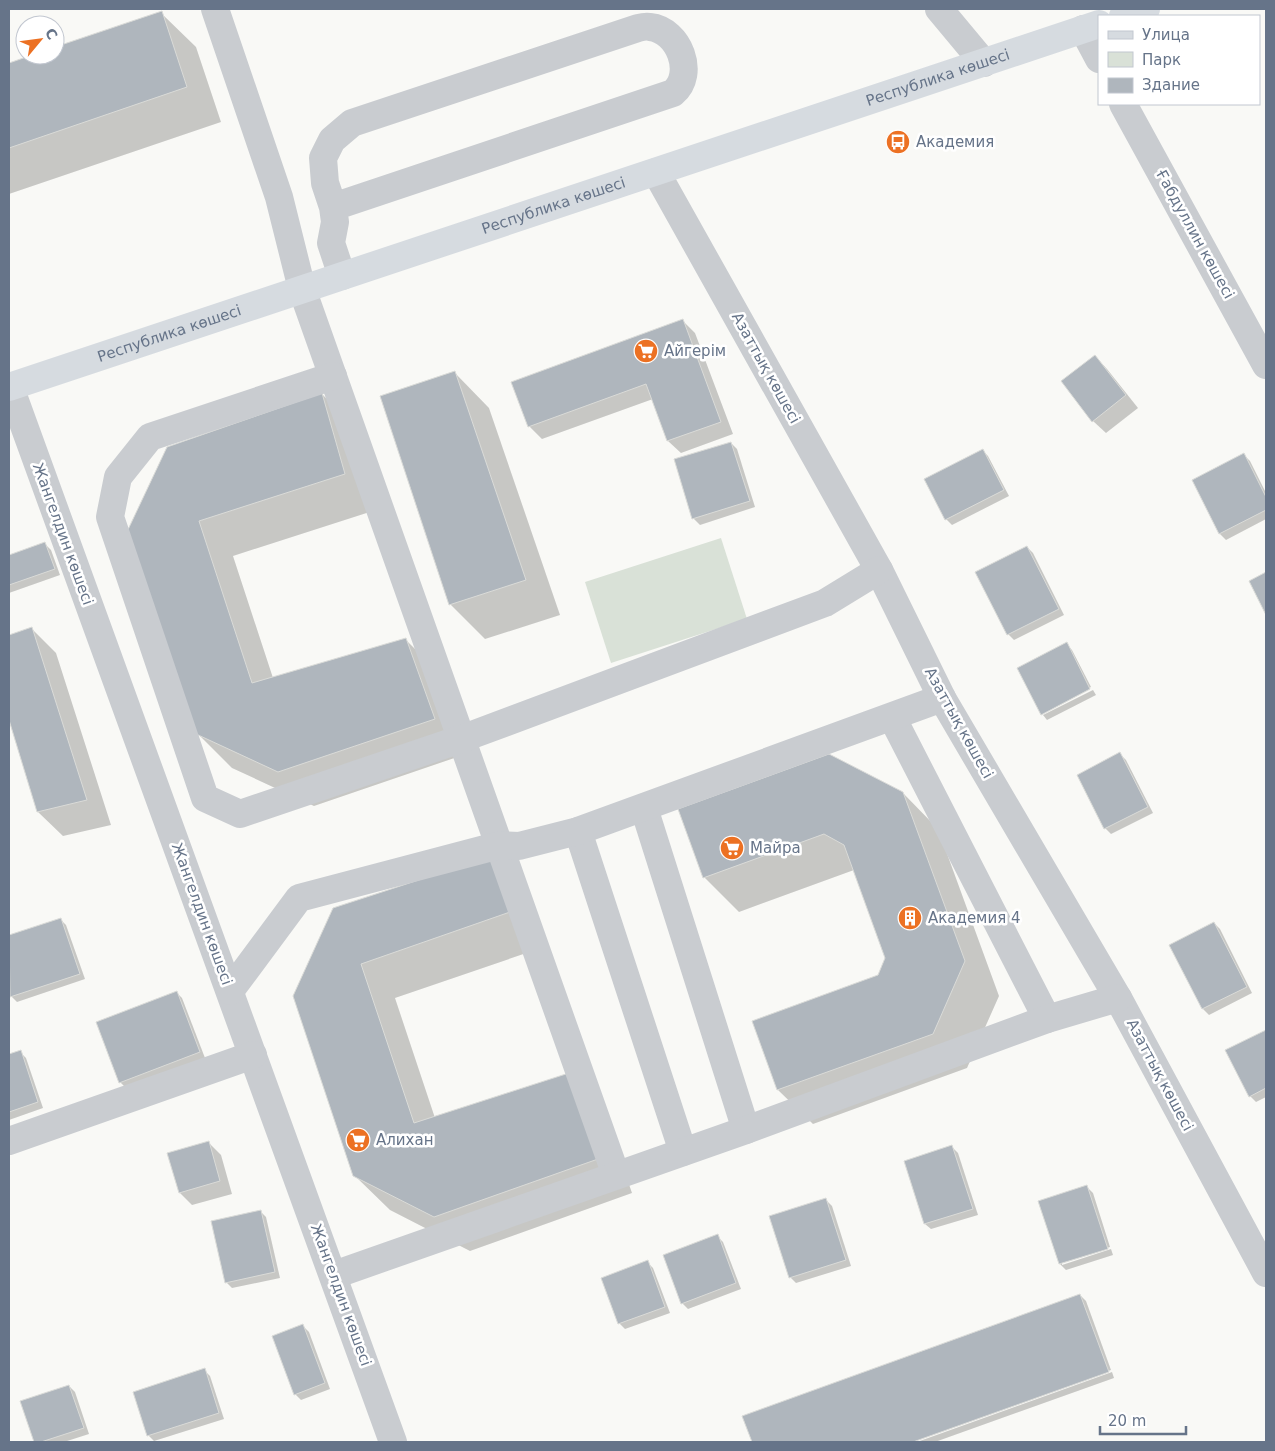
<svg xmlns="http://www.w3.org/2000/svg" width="1275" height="1451" font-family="'DejaVu Sans',sans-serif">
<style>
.green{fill:#d9e1d7}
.shadow{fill:#0003}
.building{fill:#afb6bd;stroke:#dadbd8}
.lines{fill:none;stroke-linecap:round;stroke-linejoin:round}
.minor{stroke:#c9ccd0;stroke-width:28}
.major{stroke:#d6dbe0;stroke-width:28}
.labels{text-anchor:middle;stroke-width:5;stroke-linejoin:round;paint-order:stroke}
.street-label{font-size:15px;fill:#667489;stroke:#fff}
.poi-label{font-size:15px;fill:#667489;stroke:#fff;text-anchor:start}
</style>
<rect width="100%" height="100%" fill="#f9f9f6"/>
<!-- green -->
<path class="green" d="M721,538l26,81 -136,44 -26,-81z"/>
<!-- shadow -->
<g class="shadow">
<path d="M161,13l35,34 25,75 -212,72v-130l26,-9h20v-7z"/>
<path d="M683,321l12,12 38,101 -52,19 -13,-12 -15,-42 -111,40 -12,-12 -17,-44z"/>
<path d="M1095,356l12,13 31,39 -32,25 -13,-12z"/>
<path d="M455,373l34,35 71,207 -75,24 -35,-35z"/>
<path d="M322,394l34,35 23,80 -146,47 40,122 132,-39 35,35 29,79 -155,53 -82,-38 -35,-35 -70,-197z"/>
<path d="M731,443l6,6 18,58 -55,18 -6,-6 -19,-59z"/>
<path d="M982,450l6,6 21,40 -57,29 -6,-6z"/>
<path d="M1244,455l6,6 16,32v26l-40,21 -6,-6 -27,-53z"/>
<path d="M45,544l6,6 9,25 -51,18v-36z"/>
<path d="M1027,547l6,6 31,62 -50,25 -6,-6 -32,-61z"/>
<path d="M32,629l24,24 55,172 -48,11 -25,-24 -27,-89h-2v-87z"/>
<path d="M1066,644l6,6 19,37 -49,25z"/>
<path d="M1093,690l3,5 -49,25 -4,-5z"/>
<path d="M1120,754l6,6 27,53 -42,21 -6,-6z"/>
<path d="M903,793l35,36 61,167 -32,72 -154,56 -35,-34 101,-114 7,-18 -32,-88 -115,42 -35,-35z"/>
<path d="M492,857l52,90 -149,51 40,120 168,-9 29,84 -162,58 -80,-41 -36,-35 -60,-179z"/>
<path d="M60,919l6,6 19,54 -68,23 -6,-6 -2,-6v-53z"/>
<path d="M1214,923l6,6 32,64 -43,22 -6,-6 -32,-64z"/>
<path d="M176,992l6,6 23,60 -79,30 -6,-6z"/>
<path d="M1266,1031v66l-10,5 -6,-6 -23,-45z"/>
<path d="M20,1052l6,6 17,50 -34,12v-65z"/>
<path d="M208,1142l13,13 11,39 -40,11 -12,-12z"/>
<path d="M952,1147l6,6 20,62 -47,14 -6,-5z"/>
<path d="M1087,1187l6,6 17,54 -48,15v3l49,-16 2,6 -47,15 -6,-6 -20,-62z"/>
<path d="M826,1200l6,6 19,60 -55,17 -6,-6z"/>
<path d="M260,1211l6,6 14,61 -48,10 -6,-6z"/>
<path d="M717,1236l6,6 18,47 -53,20 -6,-6z"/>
<path d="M647,1262l6,6 17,45 -45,16 -6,-6z"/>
<path d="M1080,1295l6,6 25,69 -201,72h-157l-9,-25z"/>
<path d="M303,1326l6,6 21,57 -29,11 -6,-6z"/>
<path d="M204,1370l6,6 14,43 -70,22 -6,-6z"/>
<path d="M1112,1372l2,6 -179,64h-18z"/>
<path d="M69,1386l6,6 14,42 -25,8h-29l-13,-40z"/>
</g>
<!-- building -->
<g class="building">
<path d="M162,11l25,76 -178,61v-85l23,-8h23v-8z"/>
<path d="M683,319l38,103 -54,19 -21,-57 -118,43 -17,-45z"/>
<path d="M1095,355l31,40 -34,27 -31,-41z"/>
<path d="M455,371l71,209 -77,25 -69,-209z"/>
<path d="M322,393l23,81 -146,47 53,162 154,-45 29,81 -157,53 -82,-38 -71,-198 42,-89z"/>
<path d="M731,442l19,59 -58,18 -18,-60z"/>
<path d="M983,449l21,41 -59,30 -21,-41z"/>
<path d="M1244,453l22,44v13l-47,24 -27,-54z"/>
<path d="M45,542l10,27 -46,16v-30z"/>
<path d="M1027,546l32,63 -52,26 -32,-63z"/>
<path d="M1266,572v43l-17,-34z"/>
<path d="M32,627l55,173 -50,12 -28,-92v-85z"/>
<path d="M1067,642l23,47 -49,26 -24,-47z"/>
<path d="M1120,752l28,55 -44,22 -27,-54z"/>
<path d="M829,754l74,38 62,169 -32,73 -156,56 -25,-69 126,-46 7,-17 -41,-113 -20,-11 -121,44 -25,-69z"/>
<path d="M492,856l18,56 -149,52 53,159 155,-50 29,86 -164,58 -81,-41 -60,-180 40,-88z"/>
<path d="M61,918l19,56 -70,23 -1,-62z"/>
<path d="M1214,922l33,65 -45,22 -33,-64z"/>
<path d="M177,991l23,61 -81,31 -23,-61z"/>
<path d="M1266,1030v58l-17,9 -24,-47z"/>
<path d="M21,1050l17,52 -29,10v-58z"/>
<path d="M209,1141l11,40 -41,12 -12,-40z"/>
<path d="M952,1145l21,64 -49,15 -20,-63z"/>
<path d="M1087,1185l21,64 -49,15 -21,-63z"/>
<path d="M826,1198l20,62 -57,18 -20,-62z"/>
<path d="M261,1210l14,62 -50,11 -14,-62z"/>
<path d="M718,1234l18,49 -55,21 -18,-49z"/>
<path d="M648,1260l17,47 -47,17 -17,-46z"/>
<path d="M1080,1294l29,78 -196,70h-161l-10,-26z"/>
<path d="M303,1324l22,59 -31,12 -22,-59z"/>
<path d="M205,1368l14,45 -72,23 -14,-44z"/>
<path d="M69,1385l15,43 -43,14h-7l-14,-41z"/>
</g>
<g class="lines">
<!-- minor -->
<g class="minor">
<path d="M215,9l64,188 23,92 314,886"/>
<path d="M939,9l45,54"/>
<path d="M1083,29l16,30"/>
<path d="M1123,104l143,261"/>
<path d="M656,172l223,398 63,128 176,300 148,275"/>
<path d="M333,207l340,-114c23,-19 6,-63 -23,-66 -4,-1 -8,0 -12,1l-286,95 -20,17 -9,18 2,25 8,24 2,15 -4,21 11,33"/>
<path d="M333,376l-183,61 -32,40 -8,40 95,281 35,16 221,-75 364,-136 54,-33"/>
<path d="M10,387l383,1055"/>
<path d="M892,717l155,302"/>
<path d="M644,808l102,322"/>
<path d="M578,831l105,321"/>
<path d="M230,991l69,-93 201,-53 19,1 59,-15 364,-133"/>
<path d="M9,1141l244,-86"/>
<path d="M334,1275l412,-145 301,-111 71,-21"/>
</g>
<!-- major -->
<g class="major">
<path d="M1123,16l23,-7"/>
<path id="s1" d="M9,387l1090,-363"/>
</g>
</g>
<!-- icons -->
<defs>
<g id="bus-disc" transform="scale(1.25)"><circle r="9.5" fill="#ec7123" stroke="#fff"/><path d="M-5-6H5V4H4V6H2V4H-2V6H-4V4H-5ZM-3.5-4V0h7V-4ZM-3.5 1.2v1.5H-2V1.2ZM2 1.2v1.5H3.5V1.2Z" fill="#fff"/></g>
<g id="supermarket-disc" transform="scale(1.25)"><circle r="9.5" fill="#ec7123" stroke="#fff"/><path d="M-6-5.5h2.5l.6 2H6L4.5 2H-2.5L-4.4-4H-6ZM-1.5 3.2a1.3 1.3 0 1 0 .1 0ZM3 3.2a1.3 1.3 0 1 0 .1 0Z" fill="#fff"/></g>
<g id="building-disc" transform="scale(1.25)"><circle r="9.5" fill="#ec7123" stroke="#fff"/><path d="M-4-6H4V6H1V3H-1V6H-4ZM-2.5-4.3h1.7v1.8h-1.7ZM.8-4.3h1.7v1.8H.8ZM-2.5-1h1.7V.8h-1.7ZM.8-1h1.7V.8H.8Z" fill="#fff"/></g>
</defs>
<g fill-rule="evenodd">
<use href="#bus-disc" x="898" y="142"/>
<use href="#supermarket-disc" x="646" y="351"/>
<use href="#supermarket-disc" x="732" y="848"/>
<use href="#building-disc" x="910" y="918"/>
<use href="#supermarket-disc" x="358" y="1140"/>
</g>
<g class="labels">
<!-- street labels -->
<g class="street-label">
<text dy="5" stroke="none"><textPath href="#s1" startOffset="979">Республика көшесі</textPath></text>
<text dy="5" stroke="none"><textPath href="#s1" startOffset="574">Республика көшесі</textPath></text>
<text transform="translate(1195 234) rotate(61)" y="5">Ғабдуллин көшесі</text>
<text dy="5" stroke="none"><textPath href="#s1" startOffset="169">Республика көшесі</textPath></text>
<text transform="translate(766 368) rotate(61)" y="5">Азаттық көшесі</text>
<text transform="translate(63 534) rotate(70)" y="5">Жангелдин көшесі</text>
<text transform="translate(959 723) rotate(61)" y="5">Азаттық көшесі</text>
<text transform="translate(202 914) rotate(70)" y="5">Жангелдин көшесі</text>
<text transform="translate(1160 1075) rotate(62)" y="5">Азаттық көшесі</text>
<text transform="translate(341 1295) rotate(70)" y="5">Жангелдин көшесі</text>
</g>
<!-- poi labels -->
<g class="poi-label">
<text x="916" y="147">Академия</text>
<text x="664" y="356">Айгерім</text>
<text x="750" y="853">Майра</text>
<text x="928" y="923">Академия 4</text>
<text x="376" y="1145">Алихан</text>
</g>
</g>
<!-- border -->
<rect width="1275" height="1451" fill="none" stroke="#667489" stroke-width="20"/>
<!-- legend -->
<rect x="1098" y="15" width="162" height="90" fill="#ffffff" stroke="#c2c7d0"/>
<rect x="1108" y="31" width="25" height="8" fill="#d6dbe0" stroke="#c2c7d0"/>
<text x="1142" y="40" font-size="15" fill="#667489">Улица</text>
<rect x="1108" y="52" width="25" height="15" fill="#d9e1d7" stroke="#c2c7d0"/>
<text x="1142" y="65" font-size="15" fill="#667489">Парк</text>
<rect x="1108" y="78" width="25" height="15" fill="#afb6bd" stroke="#c2c7d0"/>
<text x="1142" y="90" font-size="15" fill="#667489">Здание</text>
<!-- north arrow -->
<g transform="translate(40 40) rotate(61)"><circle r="24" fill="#ffffff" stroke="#c2c7d0"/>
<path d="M0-4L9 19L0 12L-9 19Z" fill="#ec7123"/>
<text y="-8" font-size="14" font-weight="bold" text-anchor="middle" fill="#667489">С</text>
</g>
<!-- scale -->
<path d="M1100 1426v8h86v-8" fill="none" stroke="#667489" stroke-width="2.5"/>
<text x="1108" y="1426" font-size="15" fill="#667489" stroke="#ffffff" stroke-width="4" paint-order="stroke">20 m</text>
</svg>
